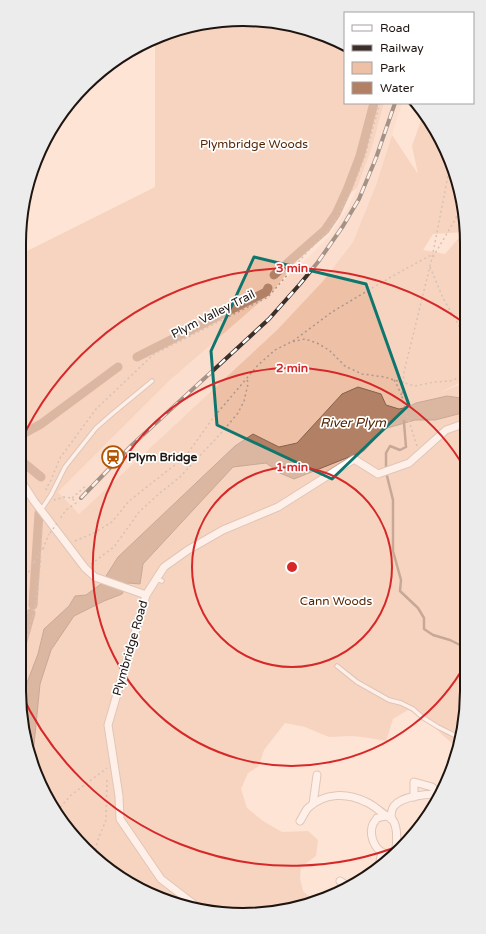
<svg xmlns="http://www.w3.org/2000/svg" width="486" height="934" font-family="'Varela Round',sans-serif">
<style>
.built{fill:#f9d7c4}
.green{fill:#eec1a7;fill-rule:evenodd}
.water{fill:#b28064;stroke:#86604b}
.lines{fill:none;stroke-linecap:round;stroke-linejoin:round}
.stream{stroke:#86604b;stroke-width:2.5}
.canal{stroke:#b28064;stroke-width:9}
.lane-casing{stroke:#bba294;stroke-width:5.5}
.street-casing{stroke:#bba294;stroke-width:9}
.path{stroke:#ab978c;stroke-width:1.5;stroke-dasharray:2 3;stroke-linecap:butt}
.lane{stroke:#fff;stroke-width:3.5}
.street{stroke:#fff;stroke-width:7}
.rail-casing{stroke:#3a2f29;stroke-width:4}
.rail{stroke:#fff;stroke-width:2.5;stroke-dasharray:8;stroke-linecap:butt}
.path-bridge{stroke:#ab978c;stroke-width:1.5;stroke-dasharray:2 3;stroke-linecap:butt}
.marked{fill:none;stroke:#0f766e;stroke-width:3;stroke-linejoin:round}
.ring{fill:none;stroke:#d62828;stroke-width:2}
.labels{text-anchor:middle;stroke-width:3.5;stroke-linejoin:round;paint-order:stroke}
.park-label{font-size:12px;fill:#552502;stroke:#fff}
.street-label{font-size:12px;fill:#1e1510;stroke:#fff}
.poi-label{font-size:12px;font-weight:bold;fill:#1e1510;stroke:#fff;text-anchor:start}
.water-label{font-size:13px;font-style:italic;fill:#502100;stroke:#fff}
.rim{fill:none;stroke:#1e1510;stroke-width:2}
.centre{fill:#d62828;stroke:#fff;stroke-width:2}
.ring-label{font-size:12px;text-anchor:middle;font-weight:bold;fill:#d62828;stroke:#fff;stroke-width:3.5;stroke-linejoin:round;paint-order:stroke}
</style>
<rect width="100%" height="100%" fill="#fee4d5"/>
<!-- built -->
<path class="built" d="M384,103h18l-26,82 -23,57 -30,39 -46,49 -198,184 -21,-22 111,-111 105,-91 54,-52 21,-32 8,-18 15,-41z"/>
<!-- green -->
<g class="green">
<path d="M258,19l84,23 3,2v59h39l-12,44 -15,41 -16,12 -20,30 -47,60 -105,91 -111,111 21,22 198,-184 46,-49 30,-39 23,-57 16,-50 26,39 -6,-28 12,-34 5,6 21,39 15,57 1,166 -27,13 27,-11v14l-5,2 -14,-2 -31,7 -8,4 -9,2 -57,-15 -45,49 -18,4 -26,-13 -17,12 -118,111 -17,27 -15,11 -11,1 -6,10 -25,23 -6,25 -15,39 -2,11 -2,-13v-436l136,-68v-147l16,-9zM464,232l-19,22 -22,-4 10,-16z"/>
<path d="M466,412l1,293 -11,41 -14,-11 -14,-17 -20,-8 -15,9 -7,22 -23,-4 -12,-1 -22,1 -24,-10 -20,-4 -21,27 -5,16 -11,7 -7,16 6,19 16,13 19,11 26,-1 10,9 -2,16 -15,11 -1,11 3,13 10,9 -55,15 -73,-8 -66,-30 -54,-49 -33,-63 8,-81 11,-34 23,-34 30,-15 18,-7 6,-11 12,1 3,-20 90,-97 33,-5 14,11 84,-22 20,-22 20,-6 11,-3h20z"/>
</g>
<!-- water -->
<path class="water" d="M358,387l23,7 5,11 13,4 9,-2 8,-4 31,-7 14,2 5,-2v16l-31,8h-20l-31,9 -20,22 -70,28 -14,-6 -14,-10 -33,4 -90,97 -3,20 -12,-1 -6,11 -18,7 -30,15 -23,34 -11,34 -8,81 -11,-61 2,-11 15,-39 6,-25 25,-23 6,-10 11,-1 15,-11 17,-27 117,-111 18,-12 26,13 18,-4 45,-49z"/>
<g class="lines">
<!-- stream -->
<path class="stream" d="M404,421v2l2,24 -6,3 -10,-4 -4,7v19l7,28v51l8,29 -1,11 18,17 6,10v11l9,6 17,5 16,8"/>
<!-- canal -->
<g class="canal">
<path d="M274,275l51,-45 11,-16 11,-24 13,-34 14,-53"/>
<path d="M137,357l129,-65 2,-4"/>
<path d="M19,436l22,-12 77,-57"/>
<path d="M19,459l22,18"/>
<path d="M33,605l6,-92"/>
<path d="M19,655l12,-42"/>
</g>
<!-- lane casing -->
<g class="lane-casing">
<g id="lane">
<path d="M41,510l10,-15 14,-28 31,-39 16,-14 40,-33"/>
<path d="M156,579l6,2"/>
<path d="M337,666l20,16 32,18 12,3 12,6 9,8 16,10 20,10"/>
</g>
</g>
<!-- street casing -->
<g class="street-casing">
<g id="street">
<path d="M19,478l15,23 51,67 10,9 51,18"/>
<path d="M414,797v-15l18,5 6,7"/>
<path d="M313,804l4,-29"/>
<path d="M391,819c0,-5 0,-9 3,-13 8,-10 35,-13 47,-11"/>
<path d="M300,821c3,-4 5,-10 8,-13 17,-16 40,-15 58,-6 8,3 14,10 21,14"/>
<path d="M392,856c-4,-1 -9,-2 -12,-5 -7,-6 -11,-18 -7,-27 1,-2 3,-4 4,-6 2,0 7,-2 9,-2 14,2 11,29 9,38"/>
<path d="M379,866l3,-14"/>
<path d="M340,881l9,6"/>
<path d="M200,909l-39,-30 -41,-60 -1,-23 -11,-71 38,-130 18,-28 24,-17 35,-20 55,-23 76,-48 24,15 31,-11 37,-33 20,-7"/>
</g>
</g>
<!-- path -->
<g class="path">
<path d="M433,257l30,-51"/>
<path d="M430,267l13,31 22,38"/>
<path d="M293,341l39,-29 57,-34 44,-24"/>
<path d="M394,380l2,3 6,13"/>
<path d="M417,446l-15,-47 2,-27 28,-114 19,-98"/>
<path d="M47,490l-1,-1 5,-9 9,-22 36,-49 58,-55 114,-57 41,-47 20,-20 12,-20 11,-21 13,-33 15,-53"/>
<path d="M72,498l15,-13"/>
<path d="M54,499l1,1 9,-3 8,1 4,5 -10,7 -7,10"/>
<path d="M75,541l19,-8 18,-11 17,-21 56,-44 28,-39 45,-53 17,-15 16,-8 14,-3 12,4 12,7 16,16 17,8 23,3 9,3 21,6 19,-4 16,-1 16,-6"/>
<path d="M43,549l6,-15"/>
<path d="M41,550l1,-26"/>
<path d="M91,564l23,-17 25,-35 22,-20 19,-15 43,-46 15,-18 6,-12 4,-17 -1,-6"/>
<path d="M19,575l6,1"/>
<path d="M19,590l15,-28"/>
<path d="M19,619l16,-11"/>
<path d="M19,665l17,-61 5,-47"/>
<path d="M57,811l14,-16 36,-27"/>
<path d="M95,855l2,-13 9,-22 1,-40 1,-2"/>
<path d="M114,873l4,1 13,9"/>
</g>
<!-- lane -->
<use href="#lane" class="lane"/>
<!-- street -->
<use href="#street" class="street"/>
<!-- rail casing -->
<g class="rail-casing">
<path id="rail" d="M81,498l51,-53 137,-126 31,-35 18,-22 25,-36 16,-27 17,-41 19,-55"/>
</g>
<!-- rail -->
<use href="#rail" class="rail"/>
<!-- path-bridge -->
<g class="path-bridge">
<path d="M50,533l8,-11"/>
<path d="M34,562l9,-13"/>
</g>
</g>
<!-- marked area -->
<path d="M0 0H486V934H0ZM254,257l112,27 43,121 -77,74 -115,-54 -6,-74z" fill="#fee4d5" fill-opacity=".55" fill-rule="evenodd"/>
<path class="marked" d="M254,257l112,27 43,121 -77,74 -115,-54 -6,-74z"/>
<!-- distance rings -->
<g class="ring">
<circle cx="292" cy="567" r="100"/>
<path d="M466 663A199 199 0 1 1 465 469"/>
<path d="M404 844A299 299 0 0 1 20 691M20 443A299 299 0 0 1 463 322"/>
</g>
<!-- icons -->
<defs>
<g id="station-ring" transform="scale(1.15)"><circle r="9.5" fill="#fff" stroke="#b25401" stroke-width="1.5"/><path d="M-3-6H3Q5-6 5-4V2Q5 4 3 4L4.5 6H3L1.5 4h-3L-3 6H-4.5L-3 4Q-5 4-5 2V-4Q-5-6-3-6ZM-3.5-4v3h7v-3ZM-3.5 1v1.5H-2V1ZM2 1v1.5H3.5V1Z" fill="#b25401"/></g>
</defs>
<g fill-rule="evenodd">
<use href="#station-ring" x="113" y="457"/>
</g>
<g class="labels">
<!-- park labels -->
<g class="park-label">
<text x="254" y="148">Plymbridge Woods</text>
<text x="336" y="605">Cann Woods</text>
</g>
<!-- street labels -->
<g class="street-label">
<text transform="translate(213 314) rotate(-27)" y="4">Plym Valley Trail</text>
<text transform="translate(130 648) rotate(-74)" y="4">Plymbridge Road</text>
</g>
<!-- poi labels -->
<g class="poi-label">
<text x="128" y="461">Plym Bridge</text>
</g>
<!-- water labels -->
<g class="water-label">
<text x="353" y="427">River Plym</text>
</g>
</g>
<!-- crop -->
<path d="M0 0H486V934H0ZM243 26H243A217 217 0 0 1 460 243V691A217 217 0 0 1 243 908H243A217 217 0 0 1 26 691V243A217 217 0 0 1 243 26Z" fill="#edecec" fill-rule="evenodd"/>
<path class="rim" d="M243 26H243A217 217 0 0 1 460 243V691A217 217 0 0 1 243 908H243A217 217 0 0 1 26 691V243A217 217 0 0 1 243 26Z"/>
<circle cx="292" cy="567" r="6" class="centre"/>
<g class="ring-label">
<text x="292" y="272">3 min</text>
<text x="292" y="372">2 min</text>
<text x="292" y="471">1 min</text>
</g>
<!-- legend -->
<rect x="344" y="12" width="130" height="92" fill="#ffffff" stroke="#a5a19f"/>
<rect x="352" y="25" width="20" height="6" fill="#ffffff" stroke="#a5a19f"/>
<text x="380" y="32" font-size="12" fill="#1e1510">Road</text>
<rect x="352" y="45" width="20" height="6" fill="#3a2f29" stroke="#a5a19f"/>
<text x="380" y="52" font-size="12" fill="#1e1510">Railway</text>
<rect x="352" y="62" width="20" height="12" fill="#eec1a7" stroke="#a5a19f"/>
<text x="380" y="72" font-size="12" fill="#1e1510">Park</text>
<rect x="352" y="82" width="20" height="12" fill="#b28064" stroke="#a5a19f"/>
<text x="380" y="92" font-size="12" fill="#1e1510">Water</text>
</svg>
